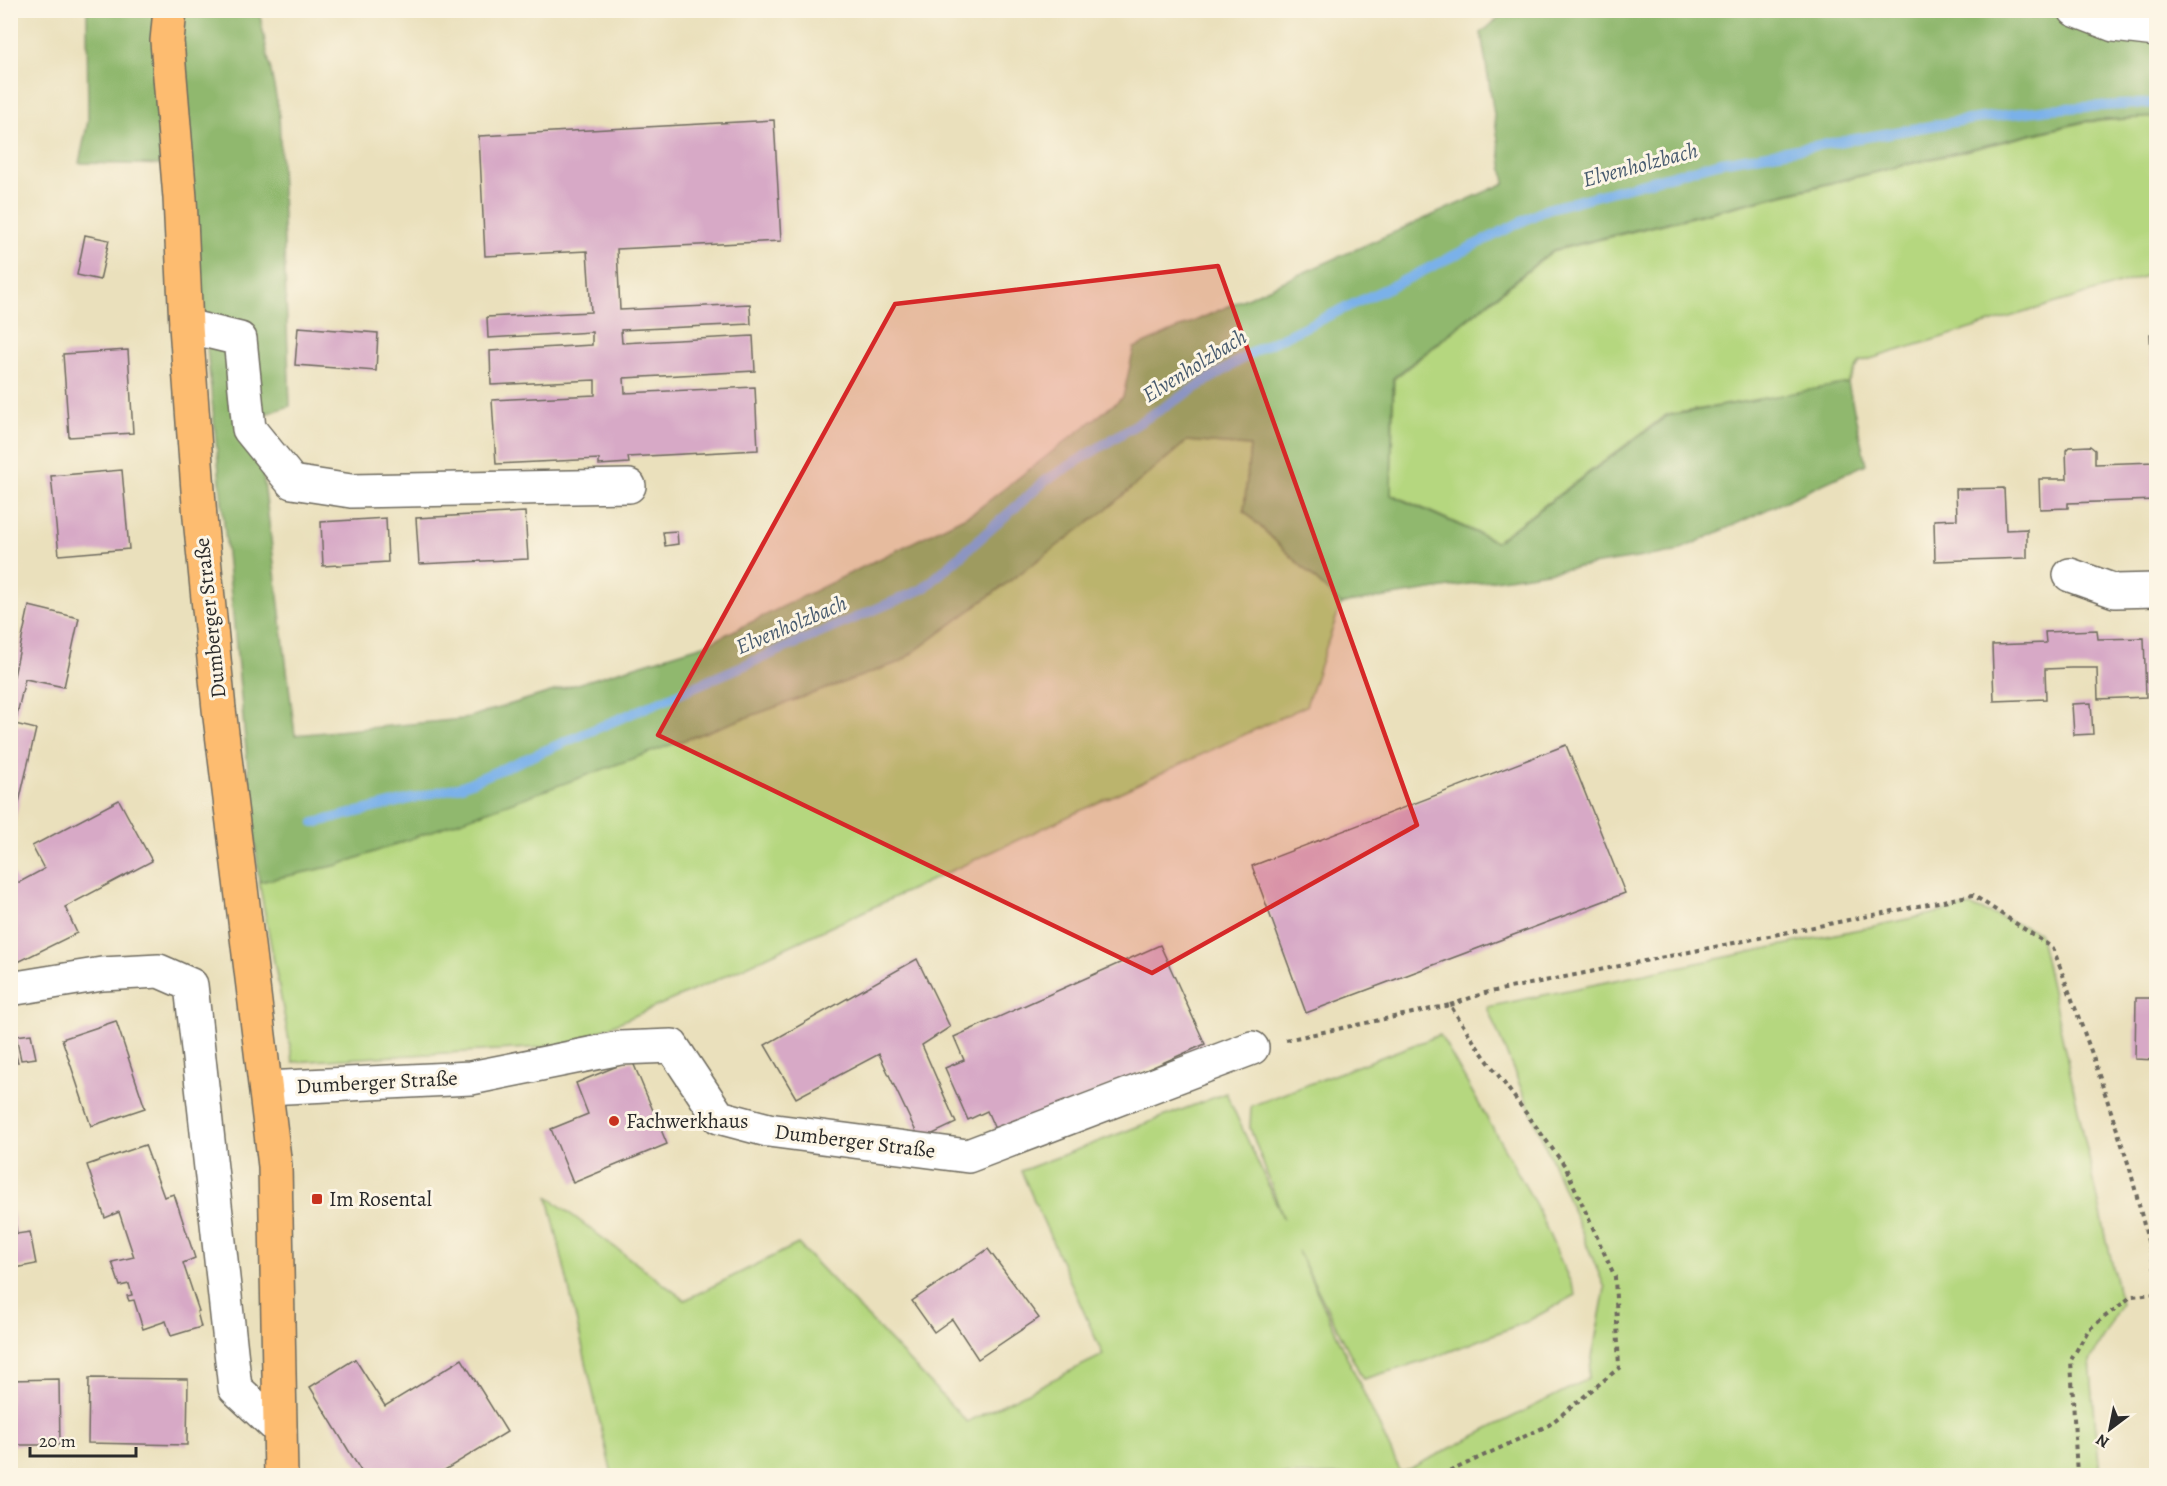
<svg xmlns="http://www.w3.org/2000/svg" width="2167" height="1486" font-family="Alegreya,serif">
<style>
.green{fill:#b5d77f;stroke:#708155;stroke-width:1.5}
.forest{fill:#90b86e;stroke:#5e724c;stroke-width:1.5}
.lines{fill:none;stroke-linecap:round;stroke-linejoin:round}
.stream{stroke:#7ab1e9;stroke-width:10}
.building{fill:#d7a9c6}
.minor-casing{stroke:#6e6a5e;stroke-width:36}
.major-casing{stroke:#6e6a5e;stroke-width:36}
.path{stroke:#6e6a5e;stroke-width:4;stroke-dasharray:4.5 4.5;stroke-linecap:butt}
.minor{stroke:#fff;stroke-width:33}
.major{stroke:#fdbc70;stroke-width:33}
.marked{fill:#d62828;fill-opacity:0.2;stroke:#d62828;stroke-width:4.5;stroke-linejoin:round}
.poi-dot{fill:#c8321e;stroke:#fcf5e5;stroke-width:2}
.labels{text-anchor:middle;stroke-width:6;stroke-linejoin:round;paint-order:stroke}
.street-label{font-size:21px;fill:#2b2b2b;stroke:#fcf5e5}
.poi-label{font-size:21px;fill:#2b2b2b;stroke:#fcf5e5;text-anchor:start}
.water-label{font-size:22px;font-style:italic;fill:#475a6e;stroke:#fcf5e5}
</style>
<rect width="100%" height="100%" fill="#fcf5e5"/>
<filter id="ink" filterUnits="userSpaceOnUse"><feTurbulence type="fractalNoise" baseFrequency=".0167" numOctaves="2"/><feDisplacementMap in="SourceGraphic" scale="12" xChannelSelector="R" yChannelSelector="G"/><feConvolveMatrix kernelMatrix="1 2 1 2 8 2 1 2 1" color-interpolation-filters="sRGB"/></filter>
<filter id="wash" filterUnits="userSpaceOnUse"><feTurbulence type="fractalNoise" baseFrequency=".008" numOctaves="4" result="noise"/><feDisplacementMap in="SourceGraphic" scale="24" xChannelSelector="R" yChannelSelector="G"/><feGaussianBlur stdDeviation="1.35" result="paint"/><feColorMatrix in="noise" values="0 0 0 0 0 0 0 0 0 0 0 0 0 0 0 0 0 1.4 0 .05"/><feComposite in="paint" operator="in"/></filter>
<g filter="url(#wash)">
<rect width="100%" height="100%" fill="#eae0bc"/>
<!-- green -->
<g class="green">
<path d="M2156,117v156l-296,89 -13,22 -181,31 -170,126 -105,-47 3,-115 159,-128 532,-129z"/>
<path d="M1187,441l63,5 -6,65 97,93 -35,102 -609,283 -133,57 -271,16 -34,-180 79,-17 562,-203 203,-150z"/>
<path d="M1970,906l69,26 82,372 -31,57 10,114h-1488l-64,-278 137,103 113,-56 169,178 136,-67 -82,-184 205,-78 58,127 -34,-92 1,-22 189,-71 96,170 40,90 -50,27 -104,40 -59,17 -65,-128 103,222 187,-94 17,-91 -118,-281z"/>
</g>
<!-- forest -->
<g class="forest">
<path d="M87,11h80l9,154 -97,-2 9,-42z"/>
<path d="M183,11h76l20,101 11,294 -34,11 39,318 168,-16 244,-75 267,-132 149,-115 11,-49 371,-165 -24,-150 26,-22h548l59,22 42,6v78l-71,4 -532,129 -160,128 -2,117 105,47 171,-126 181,-33 18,81 -191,88 -334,52 -97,-93 6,-65 -63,-5 -84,71 -203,150 -562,203 -79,17 -82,-842z"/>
</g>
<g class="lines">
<!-- stream -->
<path class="stream" d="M314,823l148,-37 461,-197 122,-108 213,-132 153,-72 136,-68 174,-47 233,-40 95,-13 107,-6"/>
</g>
<g id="blocks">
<!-- building -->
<g class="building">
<path d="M774,120l7,121 -164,8 3,61 130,-6 1,20 -130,6 1,13 131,-7 2,35 -131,7 1,15 130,-6 3,63 -130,7 1,6 -30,2v-6l-103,5 -4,-64 103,-5v-15l-104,5 -1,-34 102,-6v-13l-104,6 -1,-21 104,-5 -4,-61 -102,5 -6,-120z"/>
<path d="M85,235l24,5 -9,40 -23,-5z"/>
<path d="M298,327l80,6 -2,38 -81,-6z"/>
<path d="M2150,334h6v43l-4,1z"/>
<path d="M128,350l5,83 -64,4 -6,-83z"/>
<path d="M2090,446l5,4v14l61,-2v38l-88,3v5l-28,1 -1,-30h28l-1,-29 3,-3z"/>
<path d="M122,470l7,79 -70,6 -8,-79z"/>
<path d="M2004,488l2,42 21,-1v29l-92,3 -1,-41 23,-1 -1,-30z"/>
<path d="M525,512l3,47 -109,5 -3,-46z"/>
<path d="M386,518l2,44 -65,4 -2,-44z"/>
<path d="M677,531l1,13 -13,2 -2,-14z"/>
<path d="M29,606l50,12 -15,69 -39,-8 -10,45 21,5 -25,108 -1,-162 4,1z"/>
<path d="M2097,630l1,9 46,-1 2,59 -48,2 -1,-31h-26l-26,1 1,30 -52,2 -2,-56 54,-2 -1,-11z"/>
<path d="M2091,703l2,31 -19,1 -2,-31z"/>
<path d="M1566,745l59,148 -319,120 -54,-147z"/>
<path d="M119,800l33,61 -87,46 12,26 -67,33v-99l8,16 26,-14 -12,-23z"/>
<path d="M1160,945l45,99 -207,92 -11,-25 -19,9 -23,-52 19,-8 -10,-23z"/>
<path d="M917,959l33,68 -28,18 34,78 -36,17 -41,-86 -83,44 -31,-53z"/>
<path d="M2136,998h20v62l-21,-1z"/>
<path d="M116,1021l29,87 -54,18 -29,-87z"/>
<path d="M31,1034l5,24 -15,2 -5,-24z"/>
<path d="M10,1037l8,25 -8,1z"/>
<path d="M632,1060l35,84 -94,39 -22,-54 37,-15 -12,-31z"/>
<path d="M145,1145l19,52 10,-3 21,64 -12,5 16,48 -2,1 4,15 -30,9 -5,-15 -23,8 -9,-29 -5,1 -2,-5 5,-1 -3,-11 -9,2 -8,-24 22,-5 -15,-45 -14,6 -18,-53z"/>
<path d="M10,1212h3l4,22 13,-2 6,32 -26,5z"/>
<path d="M988,1249l51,69 -61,41 -26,-40 -18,13 -22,-31z"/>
<path d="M355,1359l30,47 77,-47 45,73 -72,44h-71l-54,-89z"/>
<path d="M89,1378l99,1 -1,66 -99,-2z"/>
<path d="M59,1379l1,66h-50v-65z"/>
</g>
</g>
</g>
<g filter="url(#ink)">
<use href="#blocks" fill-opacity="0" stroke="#6e6a5e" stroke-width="1.5"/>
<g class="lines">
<!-- minor casing -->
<g class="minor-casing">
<g id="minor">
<path d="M2075,10l39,15 42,5"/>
<path d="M186,326l54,13 9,90 43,53 59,9 278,-5"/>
<path d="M2070,575l45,16 41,-1"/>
<path d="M10,989l92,-15 57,-3 32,14 44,403 45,42"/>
<path d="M266,1088l205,-10 149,-30 52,-2 47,71 49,13 200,26 284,-108"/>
</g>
</g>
<!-- major casing -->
<g class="major-casing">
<path id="major" d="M170,10l-3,31 13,157 6,128 14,192 19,191 56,457 6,310"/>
</g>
<!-- path -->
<g class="path">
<path d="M1450,1005l35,-12 488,-98 80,53 38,103 39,118 26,104"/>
<path d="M1286,1040l164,-35 26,40 89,121 50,111 4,91 -70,57 -109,51"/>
<path d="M2077,1476l-6,-116 18,-31 43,-33 24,-2"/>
</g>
<!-- minor -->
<use href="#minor" class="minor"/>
<!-- major -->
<use href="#major" class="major"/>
</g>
</g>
<!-- marked area -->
<path class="marked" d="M1218,266l199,559 -265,148 -494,-238 237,-431z"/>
<!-- markers -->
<g class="poi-dot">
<circle cx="614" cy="1121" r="6"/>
<rect x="311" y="1193" width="12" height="12" rx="3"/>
</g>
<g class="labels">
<!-- street labels -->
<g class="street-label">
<text transform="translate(210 618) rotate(-96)" y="7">Dumberger Straße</text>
<text transform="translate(377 1082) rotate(-3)" y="7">Dumberger Straße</text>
<text transform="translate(855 1141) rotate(7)" y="7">Dumberger Straße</text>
</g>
<!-- poi labels -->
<g class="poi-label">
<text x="626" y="1128">Fachwerkhaus</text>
<text x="329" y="1206">Im Rosental</text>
</g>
<!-- water labels -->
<g class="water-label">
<text transform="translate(1640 164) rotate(-15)" y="8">Elvenholzbach</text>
<text transform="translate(1194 365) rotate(-32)" y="8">Elvenholzbach</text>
<text transform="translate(791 624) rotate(-23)" y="8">Elvenholzbach</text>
</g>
</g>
<!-- margin -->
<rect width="2167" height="1486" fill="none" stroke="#fcf5e5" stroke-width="36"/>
<!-- north arrow -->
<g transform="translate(2110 1429) rotate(212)" stroke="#fcf5e5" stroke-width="4.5" paint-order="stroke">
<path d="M0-4.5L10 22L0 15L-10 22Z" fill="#2b2b2b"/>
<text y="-9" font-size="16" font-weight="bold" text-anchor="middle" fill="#2b2b2b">N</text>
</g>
<!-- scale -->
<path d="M30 1447v9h106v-9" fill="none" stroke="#2b2b2b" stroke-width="3"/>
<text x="39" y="1447" font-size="18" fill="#2b2b2b" stroke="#fcf5e5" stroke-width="4.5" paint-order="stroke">20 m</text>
</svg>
